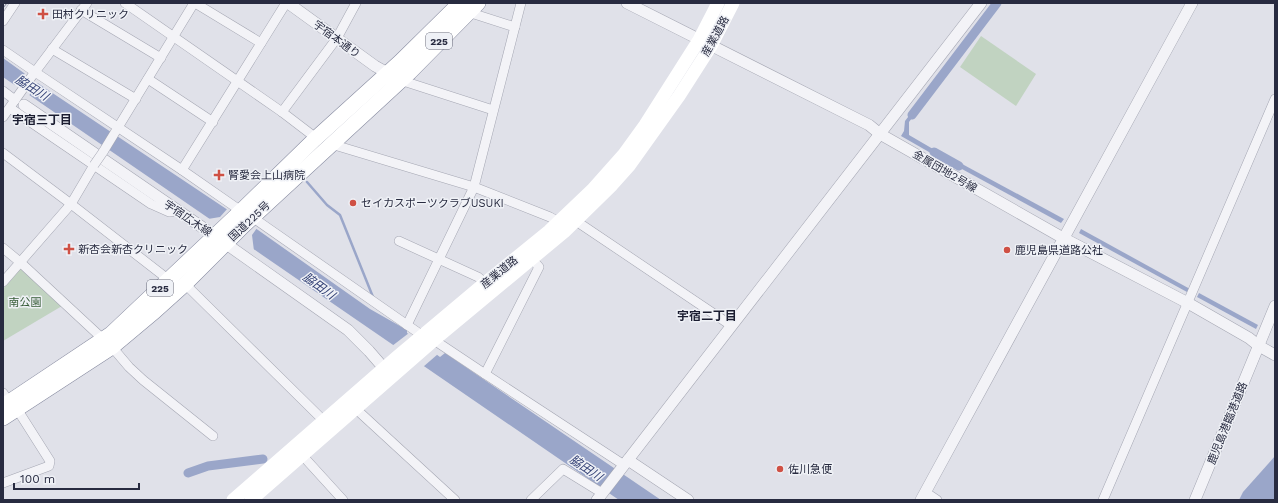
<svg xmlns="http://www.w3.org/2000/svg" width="1278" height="503" font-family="'Work Sans','Noto Sans JP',sans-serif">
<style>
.green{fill:#c1d3c1}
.water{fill:#9aa6c9}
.pier{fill:#e0e1e9}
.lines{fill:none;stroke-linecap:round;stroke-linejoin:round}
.stream{stroke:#9aa6c9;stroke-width:2.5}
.canal{stroke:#9aa6c9;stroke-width:9}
.minor-casing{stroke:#a5a7b3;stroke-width:10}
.tertiary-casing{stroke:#a5a7b3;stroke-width:12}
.trunk-casing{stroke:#878ba0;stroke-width:16}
.minor{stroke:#f3f3f7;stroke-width:9}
.tertiary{stroke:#f3f3f7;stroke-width:11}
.secondary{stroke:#fff;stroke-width:13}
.trunk{stroke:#fff;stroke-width:15}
.tram{stroke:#797d93;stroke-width:1}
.minor-bridge-casing{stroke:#a5a7b3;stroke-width:10;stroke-linecap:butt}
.minor-bridge{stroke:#f3f3f7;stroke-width:9}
.poi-dot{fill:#cf5044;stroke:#eff1f6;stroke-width:1.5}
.labels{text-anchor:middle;stroke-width:3;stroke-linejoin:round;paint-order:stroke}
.shield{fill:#eff1f6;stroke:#646677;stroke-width:1}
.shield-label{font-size:10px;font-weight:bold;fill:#282b40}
.poi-label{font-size:11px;fill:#282b40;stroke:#eff1f6;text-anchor:start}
.street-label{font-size:11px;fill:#282b40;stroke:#eff1f6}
.park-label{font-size:11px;fill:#365c37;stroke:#eff1f6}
.water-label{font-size:12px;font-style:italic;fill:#324075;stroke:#eff1f6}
.neighbourhood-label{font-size:12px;font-weight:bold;fill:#1b1d31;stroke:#eff1f6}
</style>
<rect width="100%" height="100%" fill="#e0e1e9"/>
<!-- green -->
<g class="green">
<path d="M981,36l55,38 -20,32 -56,-39z"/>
<path d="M21,268l41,38 -59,35v-52z"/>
</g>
<!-- water -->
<g class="water">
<path d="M995,3h6l-17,21 -3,-2z"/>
<path d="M974,29l4,3 -12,15 -4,-3z"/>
<path d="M3,58l39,28 216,144 112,79 37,21v3l33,24 5,-4 216,147h-42l-616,-423z"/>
<path d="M918,104l3,2 -12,16v13l36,21 -2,4 -42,-24 3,-5 1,-10z"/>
<path d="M951,158l113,61 -3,4 -112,-61z"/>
<path d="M1081,229l109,60 -3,3 -108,-59z"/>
<path d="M1199,293l59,32 -2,4 -59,-32z"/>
<path d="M1275,456v44h-36l4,-8z"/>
</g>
<!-- pier -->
<g class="pier">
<path d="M26,72l13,9 -11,16 -14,-10z"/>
<path d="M228,208l29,20 -5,7 2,16 -46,-32 12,-2z"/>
<path d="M409,333l29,21 -15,13 -31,-21z"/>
</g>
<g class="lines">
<!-- stream -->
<path class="stream" d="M307,182l20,23 13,10 33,82"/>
<!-- canal -->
<g class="canal">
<path d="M912,115l85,-112"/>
<path d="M934,152l25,14"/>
<path d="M188,473l20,-7 55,-7"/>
</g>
<!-- minor casing -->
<g class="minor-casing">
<g id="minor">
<path d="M125,3l157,109 34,26"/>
<path d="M195,3l66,40"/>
<path d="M81,10l80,48"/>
<path d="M468,12l47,15"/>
<path d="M3,21l12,-18"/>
<path d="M52,49l84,50"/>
<path d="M3,50l32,22 147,98 59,41"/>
<path d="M148,79l65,43"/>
<path d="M400,80l93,30"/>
<path d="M3,91l12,9"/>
<path d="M10,108l141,96 18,8 8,-1"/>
<path d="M282,112l55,-74 19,-35"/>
<path d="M3,117l29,-41 55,-73"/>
<path d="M331,144l143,43 76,30 9,5"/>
<path d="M103,152l91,-149"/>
<path d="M3,153l68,51 98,76"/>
<path d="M182,170l104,-167"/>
<path d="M252,217l171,119"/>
<path d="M576,221l156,105"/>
<path d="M399,241l79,36 7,6"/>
<path d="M3,248l17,14 84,78"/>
<path d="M532,259l7,8 -54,107 139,91"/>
<path d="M3,282l68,-78 23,-39"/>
<path d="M185,284l139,137"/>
<path d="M407,325l67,-138 47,-184"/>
<path d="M434,340l51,34"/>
<path d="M112,347l17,20 14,13 70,56"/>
<path d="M3,393l6,9"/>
<path d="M356,409l99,91"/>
<path d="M302,455l41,45"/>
<path d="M3,483l46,-17 1,-5 -33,-52"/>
<path d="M925,492l12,8"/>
<path d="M531,500l32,-31 39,24"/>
<path d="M1103,500l172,-401"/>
</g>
</g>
<!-- tertiary casing -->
<g class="tertiary-casing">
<g id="tertiary">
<path d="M288,3l87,63 18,10"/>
<path d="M627,3l242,122 11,9 183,104 125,65 61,35 10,8 16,9"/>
<path d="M24,105l191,131 133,94 21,21 20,23"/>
<path d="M628,460l60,40"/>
<path d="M597,500l384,-497"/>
<path d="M921,500l271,-497"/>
<path d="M1195,500l80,-194"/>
</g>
</g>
<!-- trunk casing -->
<g class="trunk-casing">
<g id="trunk">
<path d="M3,406l108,-72 127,-120 76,-74 86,-78 60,-59"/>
<path d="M3,418l109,-71 43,-36 30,-27 58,-58 167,-154 68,-69"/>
</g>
</g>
<!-- minor -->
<use href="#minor" class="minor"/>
<!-- tertiary -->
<use href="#tertiary" class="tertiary"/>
<!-- secondary -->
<g class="secondary">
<path d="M233,500l164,-143 88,-74 64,-52 43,-41 32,-36 21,-29 54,-85 19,-37"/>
<path d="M251,500l183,-160 130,-108 48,-47 17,-19 50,-70 32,-50 22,-43"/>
</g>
<!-- trunk -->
<use href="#trunk" class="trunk"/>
<!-- tram -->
<path class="tram" d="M3,8l4,-5"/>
<!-- minor-bridge casing -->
<g class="minor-bridge-casing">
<path id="minor-bridge" d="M94,165l9,-13"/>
</g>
<!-- minor-bridge -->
<use href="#minor-bridge" class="minor-bridge"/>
</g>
<!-- markers -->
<g class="poi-dot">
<path d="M41 8h4v4h4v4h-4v4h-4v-4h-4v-4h4z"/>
<path d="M217 169h4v4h4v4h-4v4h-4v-4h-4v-4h4z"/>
<circle cx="353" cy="203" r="4"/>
<path d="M67 243h4v4h4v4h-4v4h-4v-4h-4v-4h4z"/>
<circle cx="1007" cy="250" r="4"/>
<circle cx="780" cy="469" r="4"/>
</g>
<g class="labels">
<!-- shield labels -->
<g class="shield">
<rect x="426" y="33" width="26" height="16" rx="3"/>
<rect x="147" y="280" width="26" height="16" rx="3"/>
</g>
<g class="shield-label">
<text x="439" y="45">225</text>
<text x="160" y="292">225</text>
</g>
<!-- poi labels -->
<g class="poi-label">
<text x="52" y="18">田村クリニック</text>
<text x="228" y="179">腎愛会上山病院</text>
<text x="361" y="207">セイカスポーツクラブUSUKI</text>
<text x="78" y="253">新杏会新杏クリニック</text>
<text x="1015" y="254">鹿児島県道路公社</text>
<text x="788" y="473">佐川急便</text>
</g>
<!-- street labels -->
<g class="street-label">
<text transform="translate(715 36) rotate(-61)" y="4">産業道路</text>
<text transform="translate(337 39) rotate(36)" y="4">宇宿本通り</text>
<text transform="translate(945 171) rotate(30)" y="4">金属団地2号線</text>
<text transform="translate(188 218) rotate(34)" y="4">宇宿広木線</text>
<text transform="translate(249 221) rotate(-43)" y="4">国道225号</text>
<text transform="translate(499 272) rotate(-39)" y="4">産業道路</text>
<text transform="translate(1227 423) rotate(-68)" y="4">鹿児島港臨港道路</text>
</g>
<!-- park labels -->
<g class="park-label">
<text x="25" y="306">南公園</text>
</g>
<!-- water labels -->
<g class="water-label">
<text transform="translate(32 88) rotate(32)" y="4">脇田川</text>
<text transform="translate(319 286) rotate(36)" y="4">脇田川</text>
<text transform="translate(586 468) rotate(34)" y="4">脇田川</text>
</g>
<!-- neighbourhood labels -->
<g class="neighbourhood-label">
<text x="42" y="124">宇宿三丁目</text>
<text x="707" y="320">宇宿二丁目</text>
</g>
</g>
<!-- border -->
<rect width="1278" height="503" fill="none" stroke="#282b40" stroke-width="8"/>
<!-- scale -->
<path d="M14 483v6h125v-6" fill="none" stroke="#282b40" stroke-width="2"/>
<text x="20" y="483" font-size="12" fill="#282b40" stroke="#eff1f6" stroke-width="3" paint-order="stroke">100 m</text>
</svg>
